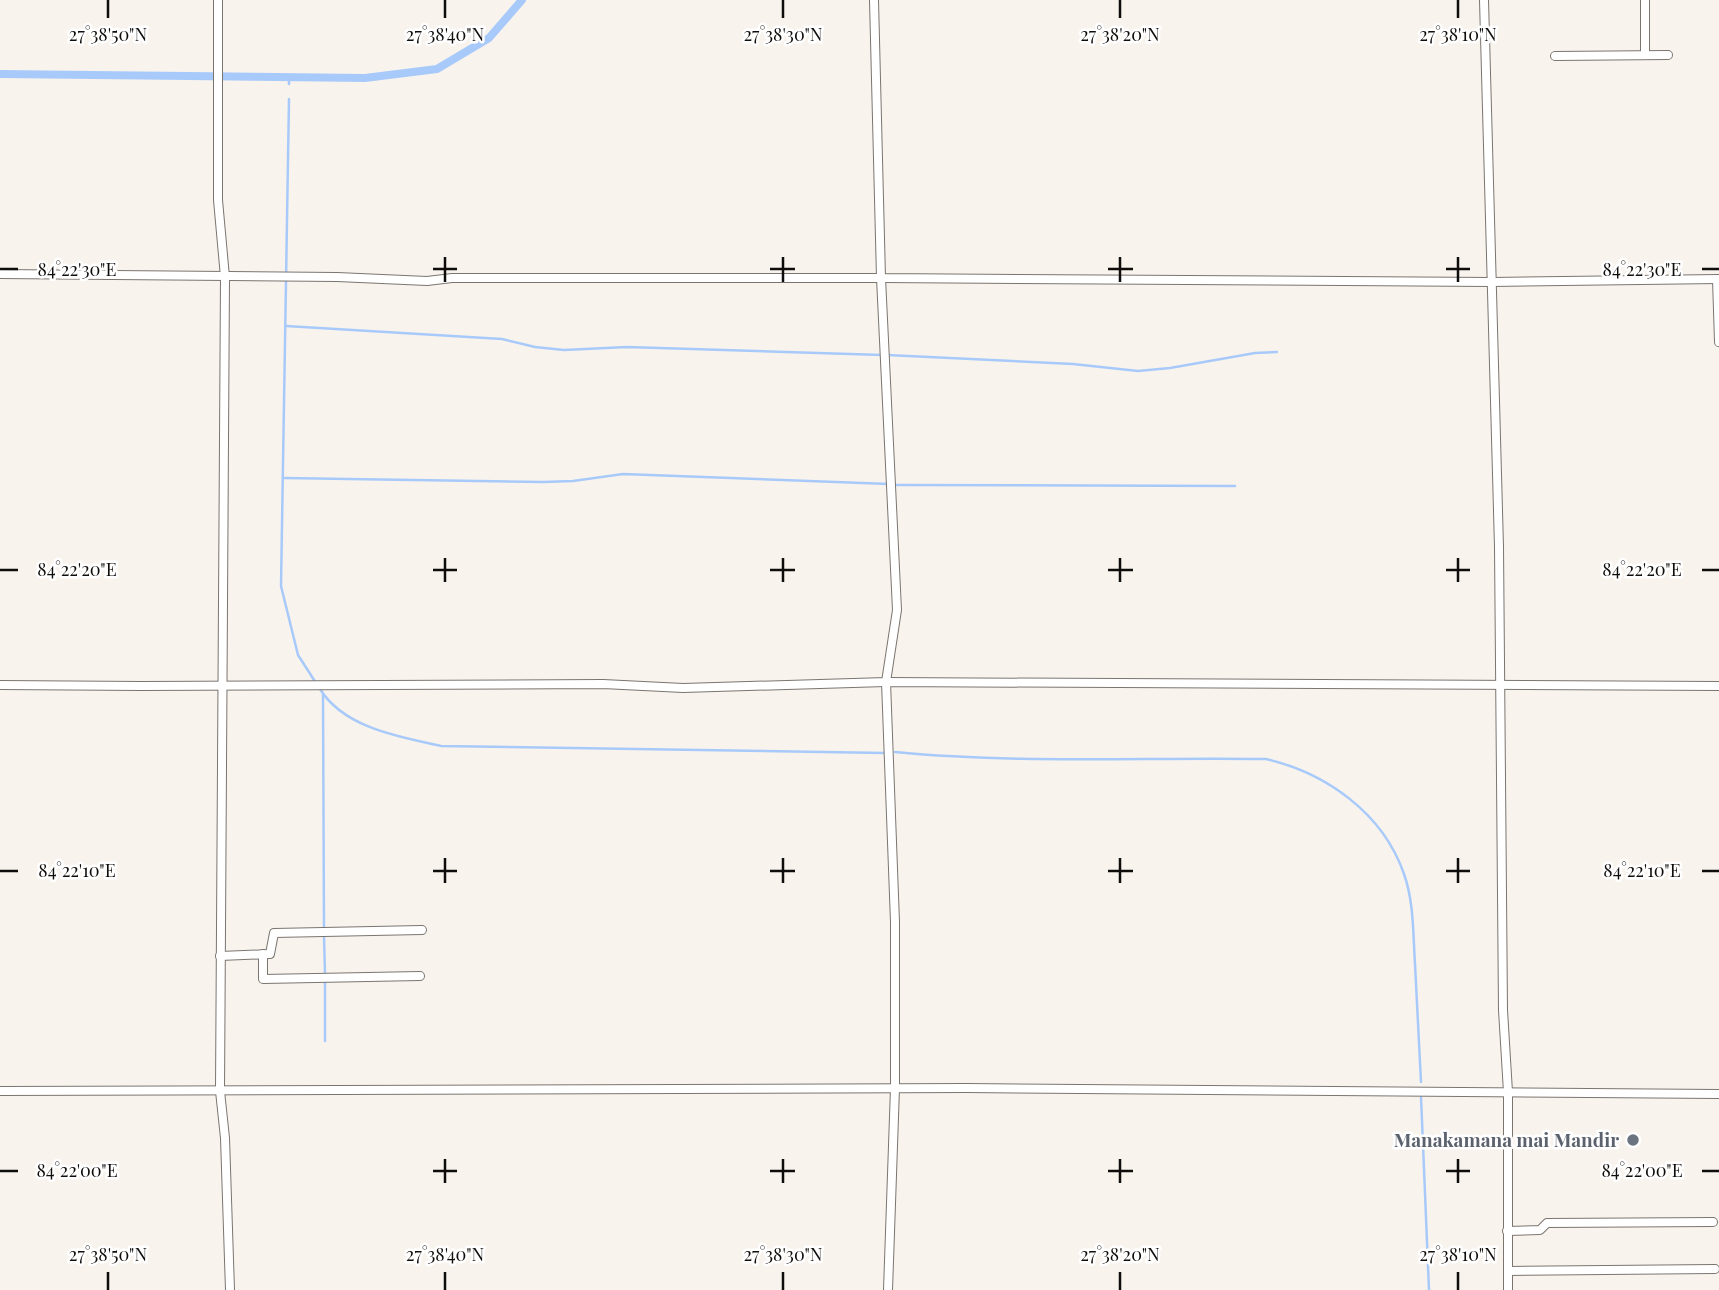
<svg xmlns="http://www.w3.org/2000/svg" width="1719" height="1290" font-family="'Playfair Display',serif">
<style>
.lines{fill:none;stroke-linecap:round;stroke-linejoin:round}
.stream{stroke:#a8cafa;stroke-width:2.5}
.canal{stroke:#a8cafa;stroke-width:8}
.minor-casing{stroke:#7b7570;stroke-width:10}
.minor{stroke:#fff;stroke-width:8}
.ticks{fill:none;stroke:#0f0d0b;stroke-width:2.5}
.worship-dot{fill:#6b7280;stroke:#fff;stroke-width:2.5}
.labels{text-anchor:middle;stroke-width:5;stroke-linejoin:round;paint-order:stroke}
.worship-label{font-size:19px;font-weight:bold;fill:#5b616d;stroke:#fff;text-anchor:end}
.ticks-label{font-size:18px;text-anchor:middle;fill:#0f0d0b;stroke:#fff;stroke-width:5;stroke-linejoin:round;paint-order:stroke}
</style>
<rect width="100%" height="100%" fill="#f9f3ee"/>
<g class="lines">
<!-- stream -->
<g class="stream">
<path d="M289,84v-6"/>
<path d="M289,99l-8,487 17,69 18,28"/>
<path d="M286,326l216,13 33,8 29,3 63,-3 255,8"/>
<path d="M887,355l186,9 65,7 32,-3 85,-15 22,-1"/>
<path d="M284,478l259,4 30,-1 50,-7 266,10"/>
<path d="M896,485l339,1"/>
<path d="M320,689c24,39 80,48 121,57l444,7"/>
<path d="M323,694l1,235"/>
<path d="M895,752c123,12 248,5 371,7 60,14 117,54 138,115 10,28 9,60 11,90 2,39 4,78 6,118"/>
<path d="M324,936l1,38"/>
<path d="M325,981v60"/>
<path d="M1421,1097l8,193"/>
</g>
<!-- canal -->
<path class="canal" d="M0,74l365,4 72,-9 52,-31 33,-38"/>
<!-- minor casing -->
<g class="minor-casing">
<g id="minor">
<path d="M218,0v200l7,77 -5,814 5,47 5,152"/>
<path d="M874,0l7,278 610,4 228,-3"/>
<path d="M1484,0l15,547 4,463 5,82v198"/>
<path d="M1645,0v55"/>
<path d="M1555,56l113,-1"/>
<path d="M0,274l337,3 90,4 25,-3h429l16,332 -11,72 -203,6 -80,-4 -461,2 -142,-1"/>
<path d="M1717,279l2,63"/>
<path d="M263,954v25l157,-3"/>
<path d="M220,956l50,-2 4,-21 148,-3"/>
<path d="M0,1091l966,-3 753,6"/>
<path d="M1507,1231l33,-1 7,-7 166,-1"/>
<path d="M1508,1271l207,-2"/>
<path d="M888,1290l7,-202v-166l-9,-240 833,4"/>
</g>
</g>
<!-- minor -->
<use href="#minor" class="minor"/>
</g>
<!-- ticks -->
<path class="ticks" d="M108,0v18M445,0v18M783,0v18M1120,0v18M1458,0v18M445,257v25M783,257v25M1120,257v25M1458,257v25M0,269h18M433,269h24M770,269h25M1108,269h25M1446,269h24M1702,269h17M445,558v24M783,558v24M1120,558v24M1458,558v24M0,570h18M433,570h24M770,570h25M1108,570h25M1446,570h24M1702,570h17M445,858v25M783,858v25M1120,858v25M1458,858v25M0,871h18M433,871h24M770,871h25M1108,871h25M1446,871h24M1702,871h17M445,1159v24M783,1159v24M1120,1159v24M1458,1159v24M0,1171h18M433,1171h24M770,1171h25M1108,1171h25M1446,1171h24M1702,1171h17M108,1272v18M445,1272v18M783,1272v18M1120,1272v18M1458,1272v18"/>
<!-- markers -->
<circle class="worship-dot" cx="1633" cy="1140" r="7"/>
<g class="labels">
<!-- worship labels -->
<g class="worship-label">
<text x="1619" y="1147">Manakamana mai Mandir</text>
</g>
</g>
<g class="ticks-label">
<text x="108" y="41">27°38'50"N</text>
<text x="445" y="41">27°38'40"N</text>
<text x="783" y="41">27°38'30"N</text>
<text x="1120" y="41">27°38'20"N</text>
<text x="1458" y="41">27°38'10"N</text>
<text x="1642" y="276">84°22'30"E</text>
<text x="77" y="276">84°22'30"E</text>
<text x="1642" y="576">84°22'20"E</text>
<text x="77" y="576">84°22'20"E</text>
<text x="1642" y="877">84°22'10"E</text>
<text x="77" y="877">84°22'10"E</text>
<text x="1642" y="1177">84°22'00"E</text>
<text x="77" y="1177">84°22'00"E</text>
<text x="108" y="1261">27°38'50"N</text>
<text x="445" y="1261">27°38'40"N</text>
<text x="783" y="1261">27°38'30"N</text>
<text x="1120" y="1261">27°38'20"N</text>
<text x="1458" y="1261">27°38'10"N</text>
</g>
</svg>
